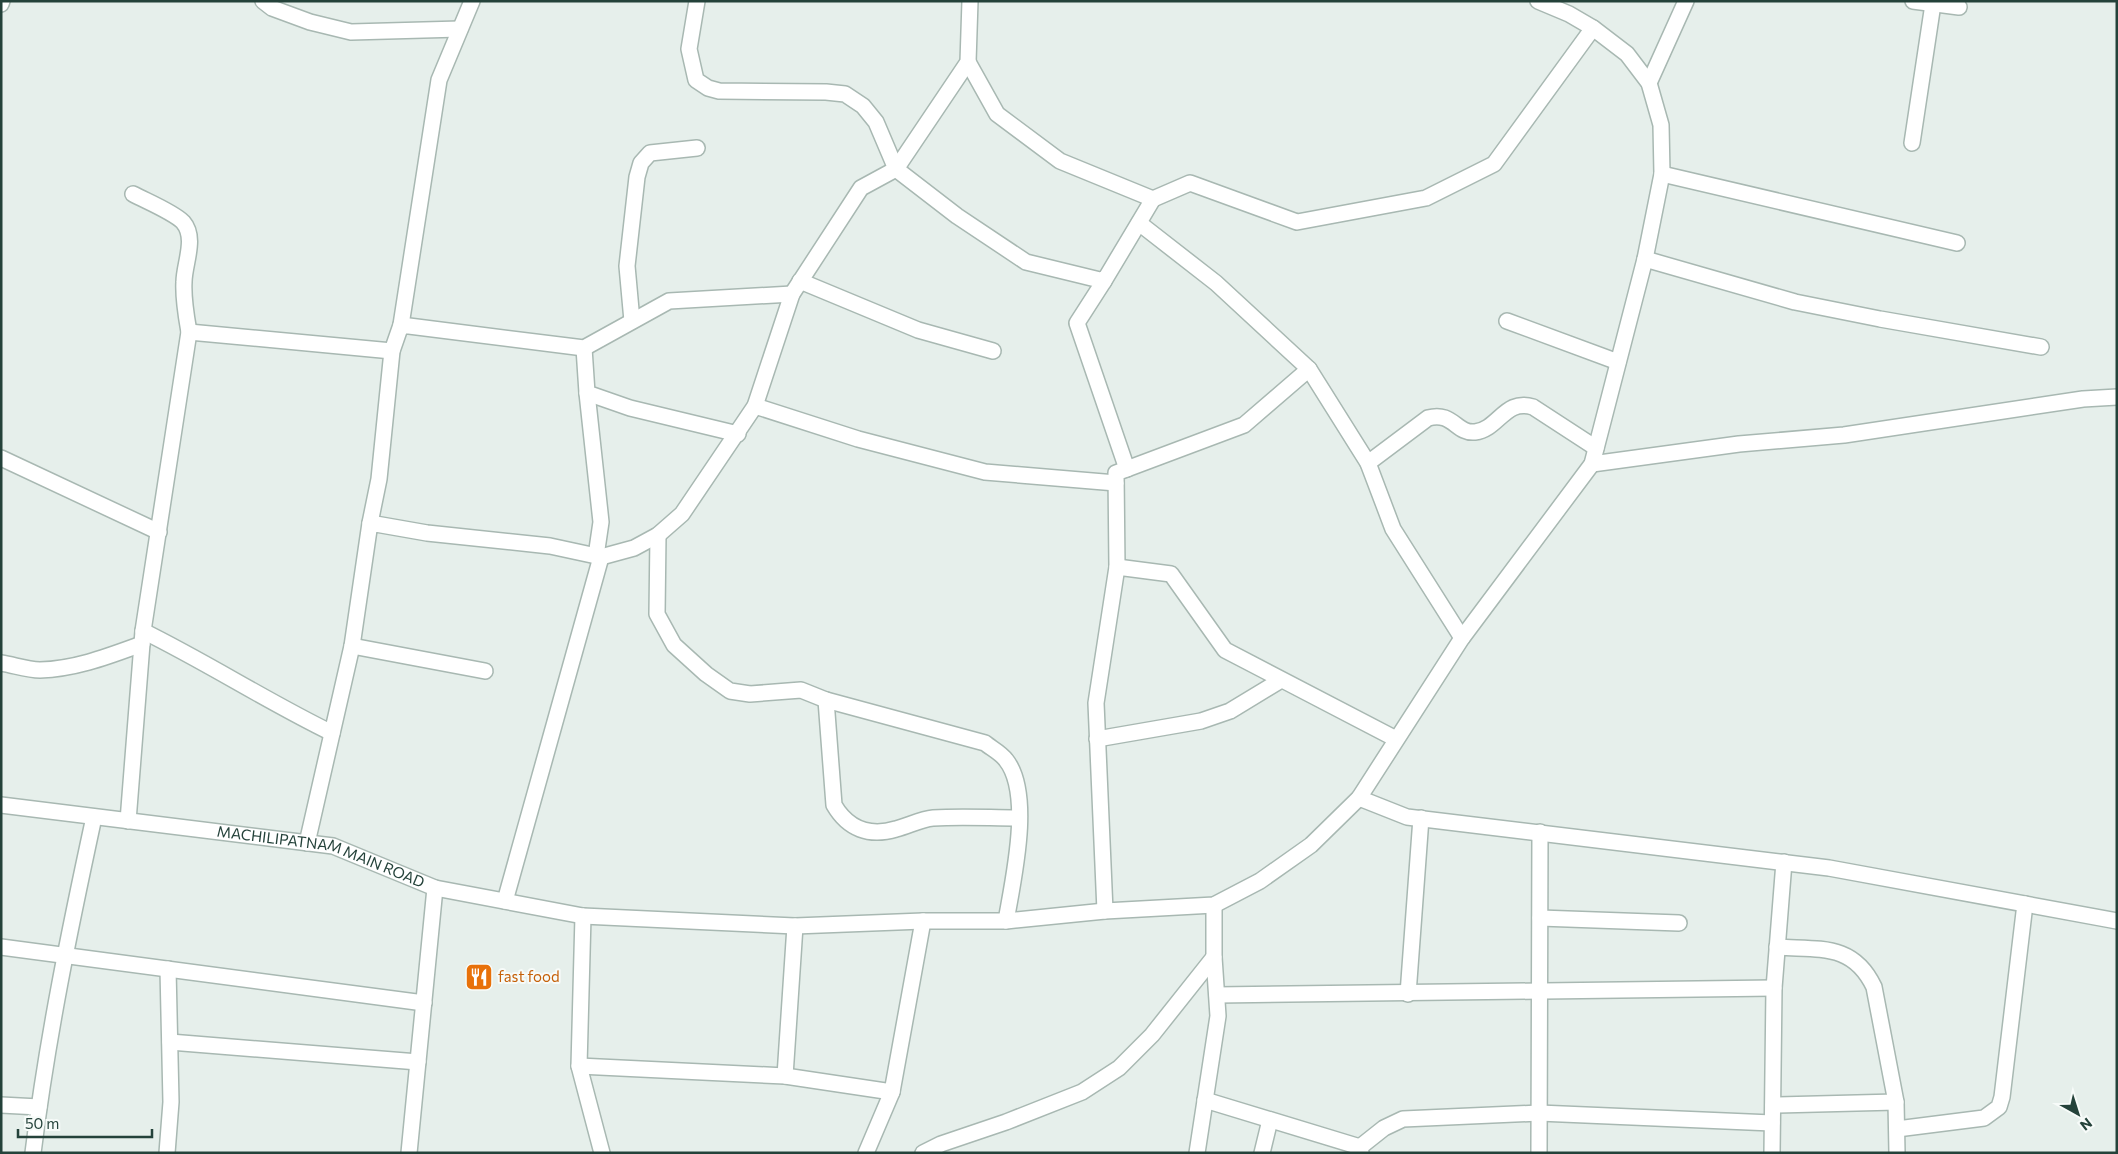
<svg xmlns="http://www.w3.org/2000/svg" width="2118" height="1154" font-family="Commissioner,sans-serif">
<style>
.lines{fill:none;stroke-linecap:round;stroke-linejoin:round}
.minor-casing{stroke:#a8b8b2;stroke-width:18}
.minor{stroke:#fff;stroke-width:15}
.labels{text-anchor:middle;stroke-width:4;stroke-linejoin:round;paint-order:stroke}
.street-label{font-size:15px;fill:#24423a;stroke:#f7fbf9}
.food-label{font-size:15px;fill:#c56008;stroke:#f7fbf9;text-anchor:start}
</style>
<rect width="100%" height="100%" fill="#e6efeb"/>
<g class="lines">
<!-- minor casing -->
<g class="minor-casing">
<g id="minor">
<path d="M263,1l9,7 38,14 41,10 109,-3"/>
<path d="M697,1l-8,48 7,31 12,8 11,3 107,1 19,2 18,12 13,16 20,47 61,47 69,46 78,19 49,-82 -93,-38 -63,-47 -29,-52"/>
<path d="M1538,1l31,13 24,14"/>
<path d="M1913,1l46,6"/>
<path d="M1,4l1,-3"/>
<path d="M1649,83l37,-82"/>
<path d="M1912,143l21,-139"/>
<path d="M1662,174l295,69"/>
<path d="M1139,223l77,60 93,86"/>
<path d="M1645,259l150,43 85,17 161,28"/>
<path d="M800,281l118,49 75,21"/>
<path d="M1104,281l-27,42 50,146"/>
<path d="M632,321l-5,-55 10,-89 4,-14 9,-10 47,-5"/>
<path d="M1507,321l111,41"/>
<path d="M401,325l38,-245 33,-79"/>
<path d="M189,332l203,19"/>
<path d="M584,348l3,45 43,15 108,26"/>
<path d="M587,393l14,129 -5,34"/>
<path d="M755,406l103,33 127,33 131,11"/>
<path d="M1,458l158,74"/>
<path d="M1368,463l60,-45c25,-7 28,16 47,14 24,-3 30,-34 58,-25l63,41"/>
<path d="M1592,464l147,-20 105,-9 239,-36 34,-2"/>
<path d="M370,523l9,-44 13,-128 9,-26 183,23 85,-47 123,-7"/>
<path d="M658,535l-1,79 17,31 32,29 24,17 20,3 51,-4 25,10 159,43c6,5 16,10 21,17 27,34 7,120 0,161"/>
<path d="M1117,567l-1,-94 128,-48 65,-56 59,94 25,66 69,109"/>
<path d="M143,631c65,32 125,71 189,102"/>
<path d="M352,646l133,25"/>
<path d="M1,663c13,2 26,7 39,7 36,-1 69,-14 102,-26"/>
<path d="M826,700l8,105c14,24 35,32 62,24 12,-3 25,-10 37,-11 29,-2 57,0 86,0"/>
<path d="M1097,739l104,-18 29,-10 51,-31"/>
<path d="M1359,798l48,19 422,51 288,53"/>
<path id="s1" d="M1,805l332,41 102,42 -26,265"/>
<path d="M128,821l15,-190 46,-299c-3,-17 -6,-33 -5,-50 0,-18 13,-44 -1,-60 -10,-10 -37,-21 -50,-28"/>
<path d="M307,843l45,-197 18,-123 57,10 123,13 51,11 33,-9 24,-13 24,-21 73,-108 37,-112 69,-106 35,-19 72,-107 2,-61"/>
<path d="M435,888l148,28 212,10 128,-5h83l99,-10 109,-6 46,-24 51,-36 48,-47 103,-160 130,-174 53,-205 17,-85 -1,-49 -12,-42 -22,-29 -34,-26 -99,136 -68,34 -129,24 -107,-39 -37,16"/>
<path d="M505,901l96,-344"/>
<path d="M1105,911l-9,-208 21,-136 54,7 54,76 171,89"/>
<path d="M583,916l-4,150 23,87"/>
<path d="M1540,918l139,5"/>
<path d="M1,947l423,56"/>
<path d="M1777,947c43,3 76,-4 97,40l22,115 1,51"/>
<path d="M1408,994l13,-176"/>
<path d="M1217,995l557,-7"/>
<path d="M170,1042l248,20"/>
<path d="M579,1066l206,10 107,16"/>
<path d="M785,1076l10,-150"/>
<path d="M1205,1100l155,47 1,6"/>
<path d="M1,1105l38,2"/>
<path d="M1773,1105l123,-3"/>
<path d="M1897,1129l87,-11 15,-11 3,-10 23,-193"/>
<path d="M1360,1147l24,-19 19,-9 136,-6 233,10"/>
<path d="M33,1153c14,-114 37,-225 61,-336"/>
<path d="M167,1153l4,-51 -3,-133"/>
<path d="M866,1153l26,-61 31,-171"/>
<path d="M923,1153l18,-9 65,-22 76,-30 37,-24 33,-33 62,-78"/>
<path d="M1197,1153l21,-137 -4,-59v-52"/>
<path d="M1262,1153l8,-33"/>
<path d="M1539,1153l1,-321"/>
<path d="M1772,1153l2,-165 10,-126"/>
</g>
</g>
<!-- minor -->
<use href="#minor" class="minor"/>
</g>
<!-- icons -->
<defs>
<g id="restaurant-square" transform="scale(1.4375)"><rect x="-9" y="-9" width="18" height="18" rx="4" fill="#e8710a" stroke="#f7fbf9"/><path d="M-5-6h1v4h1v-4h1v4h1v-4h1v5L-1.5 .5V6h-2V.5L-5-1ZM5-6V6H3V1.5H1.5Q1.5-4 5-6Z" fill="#fff"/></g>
</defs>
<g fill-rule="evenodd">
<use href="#restaurant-square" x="479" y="977"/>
</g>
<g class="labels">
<!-- street labels -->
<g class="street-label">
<text dy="5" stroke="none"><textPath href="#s1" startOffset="325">MACHILIPATNAM MAIN ROAD</textPath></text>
</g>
<!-- food labels -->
<g class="food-label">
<text x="498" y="982">fast food</text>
</g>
</g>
<!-- border -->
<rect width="2118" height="1154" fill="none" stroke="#24423a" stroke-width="5"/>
<!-- north arrow -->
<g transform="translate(2078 1114) rotate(141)" stroke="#f7fbf9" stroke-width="4" paint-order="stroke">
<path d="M0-4L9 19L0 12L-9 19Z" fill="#24423a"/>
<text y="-8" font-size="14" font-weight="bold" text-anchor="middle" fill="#24423a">N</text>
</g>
<!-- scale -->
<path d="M18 1129v8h134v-8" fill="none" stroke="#24423a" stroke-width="2.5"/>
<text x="25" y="1129" font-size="15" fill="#24423a" stroke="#f7fbf9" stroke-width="4" paint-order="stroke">50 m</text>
</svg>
